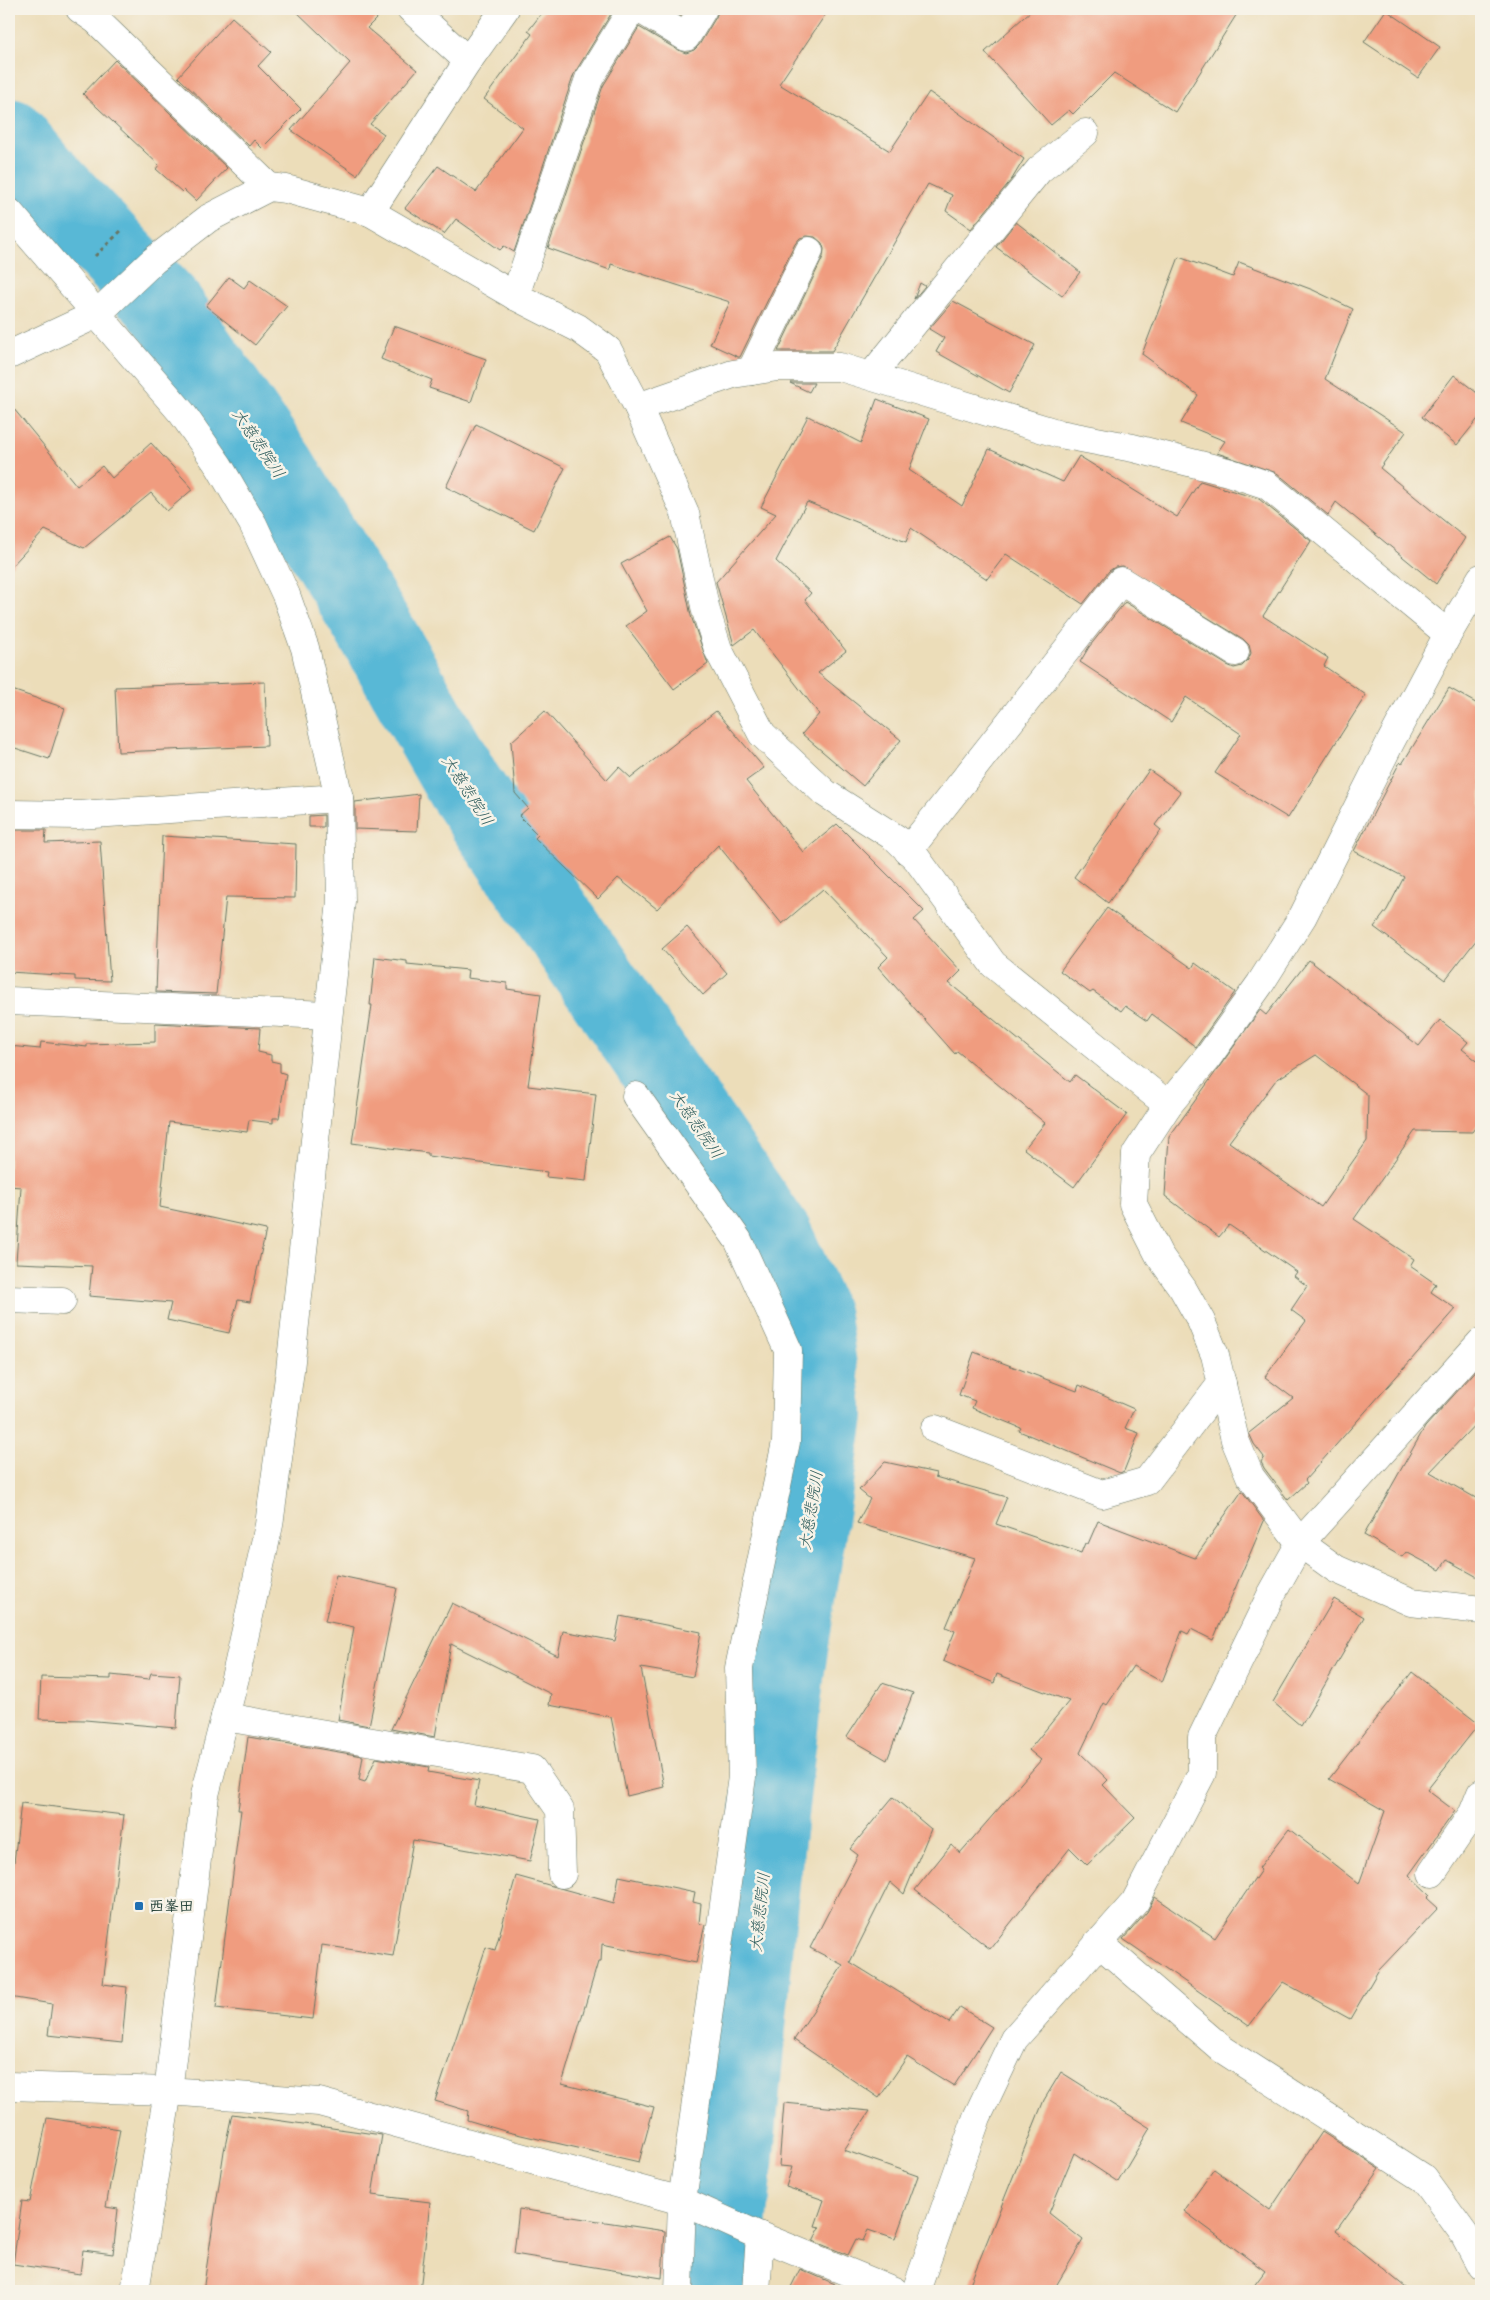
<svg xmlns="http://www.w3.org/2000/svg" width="1490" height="2300" font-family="Delius,'Klee One',sans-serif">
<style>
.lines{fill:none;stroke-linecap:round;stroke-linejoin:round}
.river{stroke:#58b8d6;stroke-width:78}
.building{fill:#f09c7f;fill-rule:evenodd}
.minor-casing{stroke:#677563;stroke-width:29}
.path{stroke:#677563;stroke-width:3;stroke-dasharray:4 4;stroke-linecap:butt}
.minor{stroke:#fff;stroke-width:28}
.poi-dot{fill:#1f6fb2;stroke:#f7f3e8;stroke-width:2}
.labels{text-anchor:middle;stroke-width:5;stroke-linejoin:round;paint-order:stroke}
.poi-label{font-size:15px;font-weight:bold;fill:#1f3d34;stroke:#f7f3e8;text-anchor:start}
.water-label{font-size:16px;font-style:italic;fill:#2d5c5c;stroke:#f7f3e8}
</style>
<rect width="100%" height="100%" fill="#f7f3e8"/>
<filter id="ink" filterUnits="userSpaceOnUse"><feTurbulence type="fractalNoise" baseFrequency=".02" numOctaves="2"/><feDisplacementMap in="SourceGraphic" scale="10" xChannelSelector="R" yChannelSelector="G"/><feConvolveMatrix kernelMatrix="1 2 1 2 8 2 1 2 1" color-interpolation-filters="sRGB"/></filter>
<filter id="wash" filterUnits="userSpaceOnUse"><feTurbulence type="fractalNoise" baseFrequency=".0096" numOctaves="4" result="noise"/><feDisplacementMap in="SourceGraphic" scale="20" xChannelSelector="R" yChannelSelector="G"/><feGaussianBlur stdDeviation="1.12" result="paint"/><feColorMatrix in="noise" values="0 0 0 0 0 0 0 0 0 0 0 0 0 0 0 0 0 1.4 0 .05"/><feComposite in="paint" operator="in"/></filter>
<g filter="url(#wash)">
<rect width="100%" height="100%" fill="#ecddb9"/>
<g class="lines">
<!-- river -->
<path class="river" d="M9,137l30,36 125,132 114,164 103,171 83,146 310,451 37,80 14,99 -39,253 -27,231 -37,391"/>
</g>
<g id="blocks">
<!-- building -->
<g class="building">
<path d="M294,9h92l-19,19 50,42 -47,54 14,10 -27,41 -66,-45 59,-67z"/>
<path d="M545,9h69l-40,65 -60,178 -10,-6 -4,4 -44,-31 -12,15 -39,-26 33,-42 38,26 47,-64 -39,-29 48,-65 -4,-3z"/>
<path d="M670,9h15l-4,7z"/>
<path d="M719,9h110l-50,75 111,67 39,-59 95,67 -12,20 -41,50 -25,-18 6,-16 -24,-11 -96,167h-54l45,-94 1,-8 -2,-6 -7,-6 -8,-1 -7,2 -5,6 -55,113h-2l-28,-13 20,-42 -119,-38 -1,6 -62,-22 55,-162 36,-59 39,23 8,3 8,-3 5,-5 17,-28z"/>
<path d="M1033,9h207l-65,103 -61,-39 -41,41 -4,-4 -18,15 -66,-73z"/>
<path d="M1386,10l54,37 -22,31 -54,-36z"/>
<path d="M232,17l39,35 -13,14 43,43 -39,39 -8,-8 -5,6 -71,-69z"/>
<path d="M115,60l112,108 -31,33 -12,-11 -2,2 -26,-23 3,-4 -76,-71z"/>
<path d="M1016,222l64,50 -18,24 -66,-49z"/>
<path d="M1179,257l54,20 6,-15 74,28 40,19 -28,70 81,53 -26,36 85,70 -29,46 -100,-82 -8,13 -51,-42 -60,-20 8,-12 -44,-18 17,-28 -56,-41z"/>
<path d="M229,277l15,11 6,-8 37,26 -32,39 -49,-39z"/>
<path d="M920,283l5,3 -11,13z"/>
<path d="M953,301l82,44 -26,48 -73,-41 8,-14 -15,-9z"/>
<path d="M394,326l92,33 -15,43 -42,-14 3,-8 -51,-21z"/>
<path d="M1454,375l27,21v19l-24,30 -35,-28z"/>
<path d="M790,383h24l-5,9z"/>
<path d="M877,399l52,20 -20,51 53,36 27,-57 74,33 16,-26 98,61 23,-36 59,18 52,42 -48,75 65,42 -4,8 42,29 -78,123 -73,-45 26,-39 -55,-37 -15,25 -91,-60 9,-15 36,-45 102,63 7,3 8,-2 6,-6 3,-7 -2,-8 -6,-6 -120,-73 -8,1 -6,4 -26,33 -77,-50 -19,25 -76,-51 -5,14 -99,-40 -31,59 35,32 -6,7 41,51 -28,22 83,67 -38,46 -61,-52 17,-20 -65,-84 -20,15 -18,-63 60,-68 -15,-7 47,-91 53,27z"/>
<path d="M9,403l68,83 25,-20 10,12 39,-35 42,46 -26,22 -16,-18 -67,55 -39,-18 -36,39z"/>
<path d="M476,424l89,44 -31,62 -88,-43z"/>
<path d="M670,537l7,12 14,67 17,48 -34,25 -48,-63 21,-15 -26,-47z"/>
<path d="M265,682l2,64 -149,6 -3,-65z"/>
<path d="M1449,688l32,18v228l-36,46 -71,-53 13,-17 17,-33 -50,-26 46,-89 2,2z"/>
<path d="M9,689l56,19 -16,51 -40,-13z"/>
<path d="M545,711l62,69 12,-13 12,11 85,-67 48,57 -18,13 57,71 34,-28 87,87 -10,9 47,51 -12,12 121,99 5,-7 52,39 -53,73 -50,-38 21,-26 -88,-72 -2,3 -77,-87 10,-10 -65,-68 -41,35 -64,-79 -61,64 -39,-31 -20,21 -63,-61 3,-3 -19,-19 9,-8 -13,-15 -4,-51z"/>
<path d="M1149,770l31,22 -25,33 6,5 -53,73 -34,-26z"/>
<path d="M419,794l-2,37 -62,-2v-27z"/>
<path d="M324,815v12h-15v-11z"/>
<path d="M9,830h37l-1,13 55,-2 10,140 -35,-1v-4l-66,-4z"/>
<path d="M162,836l134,8 -1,54 -69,-1 -10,97 -60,-2z"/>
<path d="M1107,908l85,60 3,-5 40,29 -39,55 -44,-33 -5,7 -22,-15 -4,5 -28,-20 -3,2 -30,-22z"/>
<path d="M687,927l40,46 -24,22 -41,-46z"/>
<path d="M375,957l32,4v3l61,6 -1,8 40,5v6l34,5 -13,92 68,8 -10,87 -40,-4 1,-5 -119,-16v-3l-76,-10 20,-138h-2z"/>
<path d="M1309,960l110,86 21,-26 28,22 -6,7 19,15v56l-9,12 -57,-1 -61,88 60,40 -4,7 26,18 -5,8 25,17 -151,171 2,3 -19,17 -24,-32 -3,-6 3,-5 -10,-13 -5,-11 44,-35 -28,-21 41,-56 -15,-11 16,-24 -13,-10 3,-4 -68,-47 -10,12 -54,-41 4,-59 91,-127 6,5zM1316,1055l52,40 -1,46 -46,66 -92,-65 47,-62z"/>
<path d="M155,1023l105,5 -2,24 13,3v6l9,2v9l6,2 -7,44h-6v5l-24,-3 -2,12 -78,-10 -9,85 106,23 -16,72 -12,-2 -9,33 -62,-13 4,-17 -82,-7 3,-30 -76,-3 5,-76 -12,-1v-140l31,3 1,-7 46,5v-3l68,-2z"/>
<path d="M974,1352l103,39 2,-6 55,24 -9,19 14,5 -15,38 -4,2 -101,-42 2,-3 -49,-20 3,-7 -16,-6z"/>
<path d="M1481,1365v40l-7,8 6,6 -50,53 51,29v78l-34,-19 -7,10 -34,-18 -4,5 -38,-22 61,-108z"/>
<path d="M885,1462l51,11 -1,4 72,20 -11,27 85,29 4,-10 3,1 10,-23 97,37 47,-67 22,30 -51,119 -22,-11 -3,5 -6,-3 -20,51 -29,-16 -26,39 -3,-2 -24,50 28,27 -5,5 32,33 -48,47 -17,-17 -80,101 -75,-59 36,-45 9,8 81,-93 -12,-10 40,-49 -72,-27 -3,9 -51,-22 12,-30 -9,-4 29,-69 -118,-35 13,-24 -11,-9z"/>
<path d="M336,1575l61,13 -28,138 -31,-6 16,-93 -29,-6z"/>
<path d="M1334,1599l30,18 -63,109 -28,-24z"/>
<path d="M452,1603l106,53 5,-25 52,10 5,-25 81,16 -8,45 -52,-9 23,119 -37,9 -16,-79 -62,-12 2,-11 -100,-50 -16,93 -44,-8z"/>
<path d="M1412,1672l67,52 -52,66 28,21 -46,64 21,20 -3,3 11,10 -60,63 -28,48 -67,-37 -34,44 -126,-87 24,-27 8,-15 60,41 46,-68 -2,-2 30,-39 70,55 26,-73 -56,-32z"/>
<path d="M151,1673l29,2 -4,53 -91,-8 -46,-1 2,-42 70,2v-4l38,4z"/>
<path d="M882,1683l31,10 -26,67 -40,-23z"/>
<path d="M248,1737l115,19 -4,24 6,2 11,-24 53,9 -1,5 51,9 -5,24 66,14 -10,42 -117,-21 -20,116 -71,-11 -9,74 -97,-11 25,-198h-3z"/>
<path d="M893,1797l38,32 -27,65 -14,-12 -40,80 99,61 11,-16 32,20 -38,59 -47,-29 -28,41 -85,-58 49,-75 -33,-17 48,-93 -8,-6z"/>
<path d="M21,1803l103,12 -21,169 24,3 -5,56 -74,-8 4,-31 -43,-7v-92z"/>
<path d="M516,1876l98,27 5,-27 76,16 -2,10 8,2 -2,19 6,2 -9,38 -94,-19 -1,18h-3l-36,122 92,23 -15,55 -131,-30 -41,-12 1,-9 -33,-10 51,-154 9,3z"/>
<path d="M1061,2072l89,56 -32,54 -44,-29 -25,60 34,27 -30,51h-86l77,-191z"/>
<path d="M784,2103l86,8 -26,39 74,26 -23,63 -27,-9 -5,11 -7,-2 -8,16 -35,-14 7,-14 -5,-1 9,-26 -38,-13 6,-20 -13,-1z"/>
<path d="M232,2114l150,21 -10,60 58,7 -10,89h-217l21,-140z"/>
<path d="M47,2118l73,11 -14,78 12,2 -5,45 -30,-4 -3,24 -67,-10 9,-63 8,1z"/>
<path d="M1322,2132l58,37 -44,62 74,60h-160l15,-20 -81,-60 30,-42 56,41z"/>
<path d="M519,2209l146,22 -3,47 -148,-24z"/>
<path d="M800,2269l35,15 -4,7h-42z"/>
</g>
</g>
</g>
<g filter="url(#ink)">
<use href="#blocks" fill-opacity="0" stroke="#677563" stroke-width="1"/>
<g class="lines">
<!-- minor casing -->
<g class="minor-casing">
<g id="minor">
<path d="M80,9l16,11 173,167"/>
<path d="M411,9l57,52"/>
<path d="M640,9l46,28 17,-28"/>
<path d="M9,212l173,201 37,53 34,58 33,71 19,53 34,150 2,103 -51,469 -21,155 -31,141 -33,129 -37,296 -33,200"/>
<path d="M370,212l98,-151 37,-52"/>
<path d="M515,296l74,-217 43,-70"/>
<path d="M9,355l88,-41 56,-53 56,-43 60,-31 17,2 84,23 145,84 63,32 30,22 30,57 47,106 21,98 12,38 44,85 63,59 72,46 20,20 76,105 175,141"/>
<path d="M751,371l58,-120"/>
<path d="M871,376l168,-206 46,-37"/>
<path d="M638,407l95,-33 44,-7h63l220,67 73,14 95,24 39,13 181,149"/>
<path d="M1481,578l-33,56 -58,109 -87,173 -43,68 -52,73 -40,48 -32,49 -3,50 26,51 24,34 18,32 14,34 20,85 15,36 50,67 36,26 75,33 70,8"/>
<path d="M9,814l69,1 261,-17"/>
<path d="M908,851l213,-270 114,71"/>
<path d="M9,1001l318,14"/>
<path d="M636,1096l102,144 50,110 -2,92 -47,226 3,109 -60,424 -3,90"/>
<path d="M9,1299l53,2"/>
<path d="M935,1429l167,65 45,-13 75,-98"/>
<path d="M225,1717l307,52 28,41 2,64"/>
<path d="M1432,1873l41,-60 8,-20"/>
<path d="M1098,1942l124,107 202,130 40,55 17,32"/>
<path d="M9,2086l159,5 151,11 363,99 78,35"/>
<path d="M756,2291l4,-55 134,55"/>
<path d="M916,2291l61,-174 37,-78 121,-137 67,-129v-36l69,-142 29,-52 181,-201"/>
</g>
</g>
<!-- path -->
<path class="path" d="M95,256l28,-27"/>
<!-- minor -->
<use href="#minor" class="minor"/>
</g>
</g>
<!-- markers -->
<rect class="poi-dot" x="134" y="1901" width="10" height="10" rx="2.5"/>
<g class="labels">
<!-- poi labels -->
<g class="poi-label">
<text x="149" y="1911">西峯田</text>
</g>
<!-- water labels -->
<g class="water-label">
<text transform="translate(259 443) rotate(56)" y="6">大慈悲院川</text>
<text transform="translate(468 790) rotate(57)" y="6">大慈悲院川</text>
<text transform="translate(697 1124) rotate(55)" y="6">大慈悲院川</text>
<text transform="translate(810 1510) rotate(-81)" y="6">大慈悲院川</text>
<text transform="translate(759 1912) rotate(-84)" y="6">大慈悲院川</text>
</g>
</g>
<!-- margin -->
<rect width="1490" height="2300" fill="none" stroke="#f7f3e8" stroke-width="30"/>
</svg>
